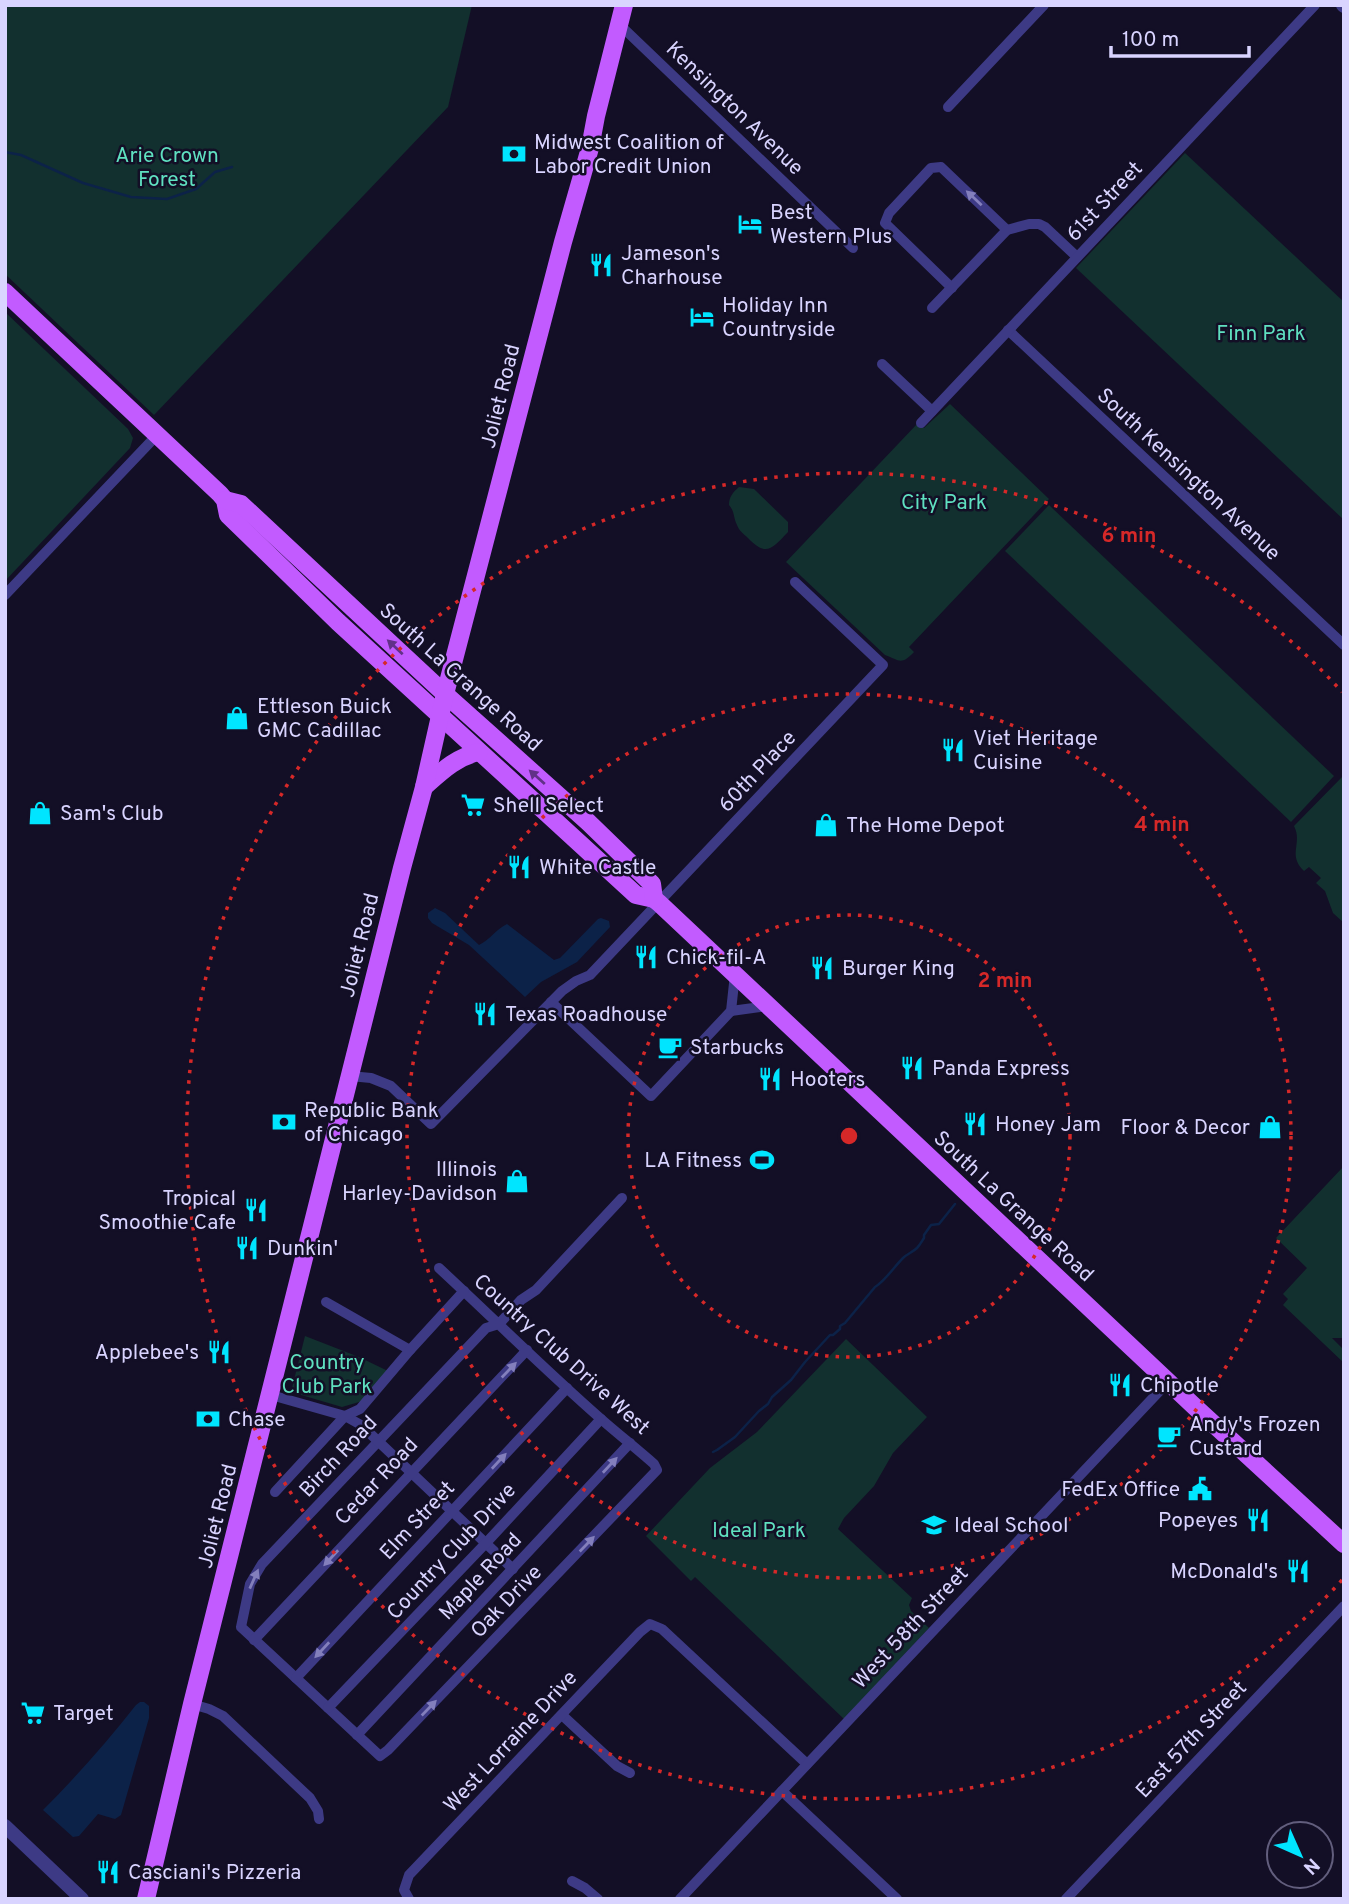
<svg xmlns="http://www.w3.org/2000/svg" width="1349" height="1904" font-family="Overpass,sans-serif">
<style>
.green{fill:#12302f}
.water{fill:#0c2248}
.lines{fill:none;stroke-linecap:round;stroke-linejoin:round}
.stream{stroke:#0c2248;stroke-width:2.5}
.minor{stroke:#3d3a85;stroke-width:10}
.tertiary{stroke:#3d3a85;stroke-width:14}
.primary{stroke:#c25bff;stroke-width:18}
.oneway{fill:#837fbc}
.oneway2{fill:#623188}
.ring{fill:none;stroke:#d62828;stroke-width:3.5;stroke-dasharray:3.5 7}
.labels{text-anchor:middle;stroke-width:5;stroke-linejoin:round;paint-order:stroke}
.street-label{font-size:21px;fill:#d9d4ff;stroke:#130f26}
.poi-label{font-size:21px;fill:#d9d4ff;stroke:#130f26;text-anchor:start}
.park-label{font-size:21px;fill:#5fe0c0;stroke:#130f26}
.centre{fill:#d62828;stroke:#130f26;stroke-width:3.5}
.ring-label{font-size:21px;text-anchor:middle;font-weight:bold;fill:#d62828;stroke:#130f26;stroke-width:5;stroke-linejoin:round;paint-order:stroke}
</style>
<rect width="100%" height="100%" fill="#130f26"/>
<!-- green -->
<g class="green">
<path d="M5,5h467l-24,102 -294,308 -149,-141z"/>
<path d="M1185,153l159,149v218l-268,-252z"/>
<path d="M5,312l123,117 5,9 -3,10 -125,133z"/>
<path d="M950,404l99,95 -140,148 5,5c-13,14 -15,8 -29,3l-99,-93 132,-139 6,5z"/>
<path d="M739,487l15,2 34,33v10c-16,17 -22,25 -40,6 -4,-4 -9,-7 -11,-13 -4,-8 -2,-13 -8,-20 0,-8 4,-13 10,-18z"/>
<path d="M1049,505l285,271 -43,46 -286,-271z"/>
<path d="M1344,775v148l-11,-10 -8,-22 -9,-8 5,-5 -12,-11 -5,4c-17,-16 -1,-28 -10,-45z"/>
<path d="M1344,1166v172h-12l12,12v13l-61,-58 5,-6 -5,-5 24,-26 -31,-30z"/>
<path d="M305,1336l54,21 31,15 -24,28 -24,7 -51,-15z"/>
<path d="M846,1339l81,78 -34,36 -19,33 -30,32 -6,11 74,69 -3,7 2,6 18,17 -85,91 -149,-142 -4,4 -45,-45 64,-68 47,-36z"/>
</g>
<!-- water -->
<g class="water">
<path d="M435,908l10,5 34,32c11,-5 17,-16 28,-21l47,36 6,-2 38,-39 3,-1 8,3 1,6 -33,35 -36,20 -16,15 -56,-52 -37,-22 -4,-5v-5z"/>
<path d="M140,1702h4l5,4v12l-28,97 -6,4 -17,-5 -19,22 -6,1 -30,-27c33,-33 64,-68 93,-105z"/>
</g>
<g class="lines">
<!-- stream -->
<g class="stream">
<path d="M5,152l16,3 62,28 48,14 36,2 29,-10 19,-17 17,-5"/>
<path d="M713,1452l4,-2 18,-13 24,-26 9,-7 4,-7 19,-17 14,-18 25,-27h3l7,-6v-3l5,-3 30,-36c10,-6 19,-20 28,-29 4,-4 10,-6 14,-10 3,-3 5,-7 7,-10v-3l7,-10 8,-1 16,-20"/>
</g>
<!-- minor -->
<g class="minor">
<path d="M620,25l233,223"/>
<path d="M948,107l96,-102"/>
<path d="M952,288l-67,-65 4,-10 42,-45 10,-1 66,63"/>
<path d="M932,308l75,-78 22,-6h10l6,3 32,30"/>
<path d="M1008,330l336,315"/>
<path d="M882,364l50,47"/>
<path d="M921,423l394,-418"/>
<path d="M5,595l153,-161"/>
<path d="M551,1002l100,94 80,-85 4,-37"/>
<path d="M731,1011l37,-5"/>
<path d="M350,1076l21,2 20,8 40,38 131,-133 14,-10 14,-6 293,-310 -88,-83"/>
<path d="M439,1268c54,50 106,102 162,151 17,15 35,29 53,45l3,6 -269,280 -8,6 -139,-129 9,-43 12,-20 224,-236 13,-4 22,-24 15,-10 86,-92"/>
<path d="M326,1302l84,48"/>
<path d="M271,1395l74,21 16,9 152,144"/>
<path d="M275,1492l70,-76 15,-7 50,-59 54,-59"/>
<path d="M254,1640l273,-290"/>
<path d="M296,1678l271,-290"/>
<path d="M192,1704l17,5 14,7 87,82 8,13 1,8"/>
<path d="M328,1708l158,-165 115,-124"/>
<path d="M562,1715l55,51 13,7"/>
<path d="M357,1735l273,-292"/>
<path d="M782,1791l115,108"/>
<path d="M572,1881l13,7 13,11"/>
<path d="M409,1899l-5,-9 5,-15 231,-243 10,-8 12,5 145,135"/>
<path d="M680,1899l488,-517"/>
<path d="M1066,1899l278,-293"/>
</g>
<!-- tertiary -->
<g class="tertiary">
<path d="M1343,5l1,1"/>
<path d="M5,1826l77,73"/>
</g>
<!-- primary -->
<g class="primary">
<path d="M5,292l215,202 5,6 3,15 110,107 298,273 18,4 5,4 536,504 149,137"/>
<path d="M225,500l16,4 204,190 143,128 64,62 2,15"/>
<path d="M424,787c17,-15 32,-30 55,-35"/>
<path d="M146,1899l46,-195 210,-836 22,-81 21,-93 118,-452 27,-94 6,-32 28,-111"/>
</g>
</g>
<!-- one-way arrows -->
<defs><path id="oneway-solid" d="M-6-.8H1V-3.2L6.5 0L1 3.2V.8H-6Z" transform="scale(1.75)"/></defs>
<g class="oneway">
<use href="#oneway-solid" transform="translate(974 198) rotate(-137)"/>
<use href="#oneway-solid" transform="translate(509 1370) rotate(-46)"/>
<use href="#oneway-solid" transform="translate(499 1461) rotate(-47)"/>
<use href="#oneway-solid" transform="translate(610 1465) rotate(-47)"/>
<use href="#oneway-solid" transform="translate(587 1544) rotate(-46)"/>
<use href="#oneway-solid" transform="translate(331 1558) rotate(133)"/>
<use href="#oneway-solid" transform="translate(254 1579) rotate(-66)"/>
<use href="#oneway-solid" transform="translate(322 1650) rotate(133)"/>
<use href="#oneway-solid" transform="translate(429 1708) rotate(-46)"/>
</g>
<g class="oneway2">
<use href="#oneway-solid" transform="translate(395 647) rotate(-137)"/>
<use href="#oneway-solid" transform="translate(537 777) rotate(-138)"/>
</g>
<!-- distance rings -->
<g class="ring">
<circle cx="849" cy="1136" r="221"/>
<circle cx="849" cy="1136" r="442"/>
<path d="M1342 1580A663 663 0 1 1 1342 692"/>
</g>
<!-- icons -->
<defs>
<g id="bank-bare" transform="scale(1.89)"><path d="M-6-4H6V4H-6ZM0-2.3a2.3 2.3 0 1 0 0 4.6a2.3 2.3 0 1 0 0-4.6Z" fill="#00e5ff" stroke="#130f26" stroke-width="2.5" paint-order="stroke"/></g>
<g id="hotel-bare" transform="scale(1.89)"><path d="M-6-4.5h1.5V1H6V5H4.5V3h-9V5H-6ZM-4 0a1.8 1.8 0 1 1 3.6 0ZM.5 0V-2.5h3Q6-2.5 6 0Z" fill="#00e5ff" stroke="#130f26" stroke-width="2.5" paint-order="stroke"/></g>
<g id="restaurant-bare" transform="scale(1.89)"><path d="M-5-6h1v4h1v-4h1v4h1v-4h1v5L-1.5 .5V6h-2V.5L-5-1ZM5-6V6H3V1.5H1.5Q1.5-4 5-6Z" fill="#00e5ff" stroke="#130f26" stroke-width="2.5" paint-order="stroke"/></g>
<g id="shop-bare" transform="scale(1.89)"><path d="M-5-2.5h2.3a2.7 3.5 0 0 1 5.4 0H5L5.5 6h-11ZM-1.5-2.5h3a1.5 2.3 0 0 0-3 0Z" fill="#00e5ff" stroke="#130f26" stroke-width="2.5" paint-order="stroke"/></g>
<g id="supermarket-bare" transform="scale(1.89)"><path d="M-6-5.5h2.5l.6 2H6L4.5 2H-2.5L-4.4-4H-6ZM-1.5 3.2a1.3 1.3 0 1 0 .1 0ZM3 3.2a1.3 1.3 0 1 0 .1 0Z" fill="#00e5ff" stroke="#130f26" stroke-width="2.5" paint-order="stroke"/></g>
<g id="cafe-bare" transform="scale(1.89)"><path d="M-5.5-4.5H6V0H3Q3 3.5 0 3.5H-2.5Q-5.5 3.5-5.5 0ZM3-3.2v2h1.7v-2ZM-6 4.5H4V6H-6Z" fill="#00e5ff" stroke="#130f26" stroke-width="2.5" paint-order="stroke"/></g>
<g id="stadium-bare" transform="scale(1.89)"><path d="M0-5a6.5 5 0 1 0 0 10a6.5 5 0 1 0 0-10ZM-3.5-1.8h7v3.6h-7Z" fill="#00e5ff" stroke="#130f26" stroke-width="2.5" paint-order="stroke"/></g>
<g id="civic-bare" transform="scale(1.89)"><path d="M-.6-6.5H3V-4.5H.6V-3L4-1V1h2V6H-6V1h2V-1L-.6-3ZM-1.2 2.5V6h2.4V2.5Z" fill="#00e5ff" stroke="#130f26" stroke-width="2.5" paint-order="stroke"/></g>
<g id="school-bare" transform="scale(1.89)"><path d="M0-5L7-2L0 1L-7-2ZM-4 1L0 2.5L4 1V4Q0 6-4 4Z" fill="#00e5ff" stroke="#130f26" stroke-width="2.5" paint-order="stroke"/></g>
</defs>
<g fill-rule="evenodd">
<use href="#bank-bare" x="514" y="154"/>
<use href="#hotel-bare" x="750" y="224"/>
<use href="#restaurant-bare" x="601" y="265"/>
<use href="#hotel-bare" x="702" y="317"/>
<use href="#shop-bare" x="237" y="718"/>
<use href="#restaurant-bare" x="953" y="750"/>
<use href="#supermarket-bare" x="473" y="805"/>
<use href="#shop-bare" x="40" y="813"/>
<use href="#shop-bare" x="826" y="825"/>
<use href="#restaurant-bare" x="519" y="867"/>
<use href="#restaurant-bare" x="646" y="957"/>
<use href="#restaurant-bare" x="822" y="968"/>
<use href="#restaurant-bare" x="485" y="1014"/>
<use href="#cafe-bare" x="670" y="1047"/>
<use href="#restaurant-bare" x="912" y="1068"/>
<use href="#restaurant-bare" x="770" y="1079"/>
<use href="#bank-bare" x="284" y="1122"/>
<use href="#restaurant-bare" x="975" y="1124"/>
<use href="#shop-bare" x="1270" y="1127"/>
<use href="#stadium-bare" x="762" y="1160"/>
<use href="#shop-bare" x="517" y="1181"/>
<use href="#restaurant-bare" x="256" y="1210"/>
<use href="#restaurant-bare" x="247" y="1248"/>
<use href="#restaurant-bare" x="219" y="1352"/>
<use href="#restaurant-bare" x="1120" y="1385"/>
<use href="#bank-bare" x="208" y="1419"/>
<use href="#cafe-bare" x="1169" y="1436"/>
<use href="#civic-bare" x="1200" y="1489"/>
<use href="#restaurant-bare" x="1258" y="1520"/>
<use href="#school-bare" x="934" y="1525"/>
<use href="#restaurant-bare" x="1298" y="1571"/>
<use href="#supermarket-bare" x="33" y="1713"/>
<use href="#restaurant-bare" x="108" y="1872"/>
</g>
<g class="labels">
<!-- street labels -->
<g class="street-label">
<text transform="translate(735 108) rotate(44)" y="7">Kensington Avenue</text>
<text transform="translate(1104 201) rotate(-47)" y="7">61st Street</text>
<text transform="translate(500 396) rotate(-76)" y="7">Joliet Road</text>
<text transform="translate(1189 474) rotate(43)" y="7">South Kensington Avenue</text>
<text transform="translate(461 677) rotate(42)" y="7">South La Grange Road</text>
<text transform="translate(757 771) rotate(-47)" y="7">60th Place</text>
<text transform="translate(359 945) rotate(-76)" y="7">Joliet Road</text>
<text transform="translate(1014 1206) rotate(43)" y="7">South La Grange Road</text>
<text transform="translate(562 1354) rotate(42)" y="7">Country Club Drive West</text>
<text transform="translate(338 1456) rotate(-47)" y="7">Birch Road</text>
<text transform="translate(376 1481) rotate(-47)" y="7">Cedar Road</text>
<text transform="translate(217 1516) rotate(-76)" y="7">Joliet Road</text>
<text transform="translate(417 1520) rotate(-47)" y="7">Elm Street</text>
<text transform="translate(451 1551) rotate(-47)" y="7">Country Club Drive</text>
<text transform="translate(480 1576) rotate(-47)" y="7">Maple Road</text>
<text transform="translate(506 1601) rotate(-46)" y="7">Oak Drive</text>
<text transform="translate(910 1627) rotate(-47)" y="7">West 58th Street</text>
<text transform="translate(1191 1739) rotate(-47)" y="7">East 57th Street</text>
<text transform="translate(510 1741) rotate(-47)" y="7">West Lorraine Drive</text>
</g>
<!-- poi labels -->
<g class="poi-label">
<text x="534" y="149">Midwest Coalition of<tspan x="534" dy="24">Labor Credit Union</tspan></text>
<text x="770" y="219">Best<tspan x="770" dy="24">Western Plus</tspan></text>
<text x="621" y="260">Jameson's<tspan x="621" dy="24">Charhouse</tspan></text>
<text x="722" y="312">Holiday Inn<tspan x="722" dy="24">Countryside</tspan></text>
<text x="257" y="713">Ettleson Buick<tspan x="257" dy="24">GMC Cadillac</tspan></text>
<text x="973" y="745">Viet Heritage<tspan x="973" dy="24">Cuisine</tspan></text>
<text x="493" y="812">Shell Select</text>
<text x="60" y="820">Sam's Club</text>
<text x="846" y="832">The Home Depot</text>
<text x="539" y="874">White Castle</text>
<text x="666" y="964">Chick-fil-A</text>
<text x="842" y="975">Burger King</text>
<text x="505" y="1021">Texas Roadhouse</text>
<text x="690" y="1054">Starbucks</text>
<text x="932" y="1075">Panda Express</text>
<text x="790" y="1086">Hooters</text>
<text x="304" y="1117">Republic Bank<tspan x="304" dy="24">of Chicago</tspan></text>
<text x="995" y="1131">Honey Jam</text>
<text x="1250" y="1134" text-anchor="end">Floor &amp; Decor</text>
<text x="742" y="1167" text-anchor="end">LA Fitness</text>
<text x="497" y="1176" text-anchor="end">Illinois<tspan x="497" dy="24">Harley-Davidson</tspan></text>
<text x="236" y="1205" text-anchor="end">Tropical<tspan x="236" dy="24">Smoothie Cafe</tspan></text>
<text x="267" y="1255">Dunkin'</text>
<text x="199" y="1359" text-anchor="end">Applebee's</text>
<text x="1140" y="1392">Chipotle</text>
<text x="228" y="1426">Chase</text>
<text x="1189" y="1431">Andy's Frozen<tspan x="1189" dy="24">Custard</tspan></text>
<text x="1180" y="1496" text-anchor="end">FedEx Office</text>
<text x="1238" y="1527" text-anchor="end">Popeyes</text>
<text x="954" y="1532">Ideal School</text>
<text x="1278" y="1578" text-anchor="end">McDonald's</text>
<text x="53" y="1720">Target</text>
<text x="128" y="1879">Casciani's Pizzeria</text>
</g>
<!-- park labels -->
<g class="park-label">
<text x="167" y="162">Arie Crown<tspan x="167" dy="24">Forest</tspan></text>
<text x="1261" y="340">Finn Park</text>
<text x="944" y="509">City Park</text>
<text x="327" y="1369">Country<tspan x="327" dy="24">Club Park</tspan></text>
<text x="759" y="1537">Ideal Park</text>
</g>
</g>
<circle cx="849" cy="1136" r="10" class="centre"/>
<g class="ring-label">
<text x="1129" y="542">6 min</text>
<text x="1162" y="831">4 min</text>
<text x="1005" y="987">2 min</text>
</g>
<!-- border -->
<rect width="1349" height="1904" fill="none" stroke="#d9d4ff" stroke-width="14"/>
<!-- north arrow -->
<g transform="translate(1300 1855) rotate(135)"><circle r="33" fill="#130f26" stroke="#625e7d" stroke-width="2"/>
<path d="M0-5L12 26L0 18L-12 26Z" fill="#00e5ff"/>
<text y="-10" font-size="19" font-weight="bold" text-anchor="middle" fill="#d9d4ff">N</text>
</g>
<!-- scale -->
<path d="M1111 46v10h138v-10" fill="none" stroke="#d9d4ff" stroke-width="3.5"/>
<text x="1122" y="46" font-size="21" fill="#d9d4ff" stroke="#130f26" stroke-width="5" paint-order="stroke">100 m</text>
</svg>
